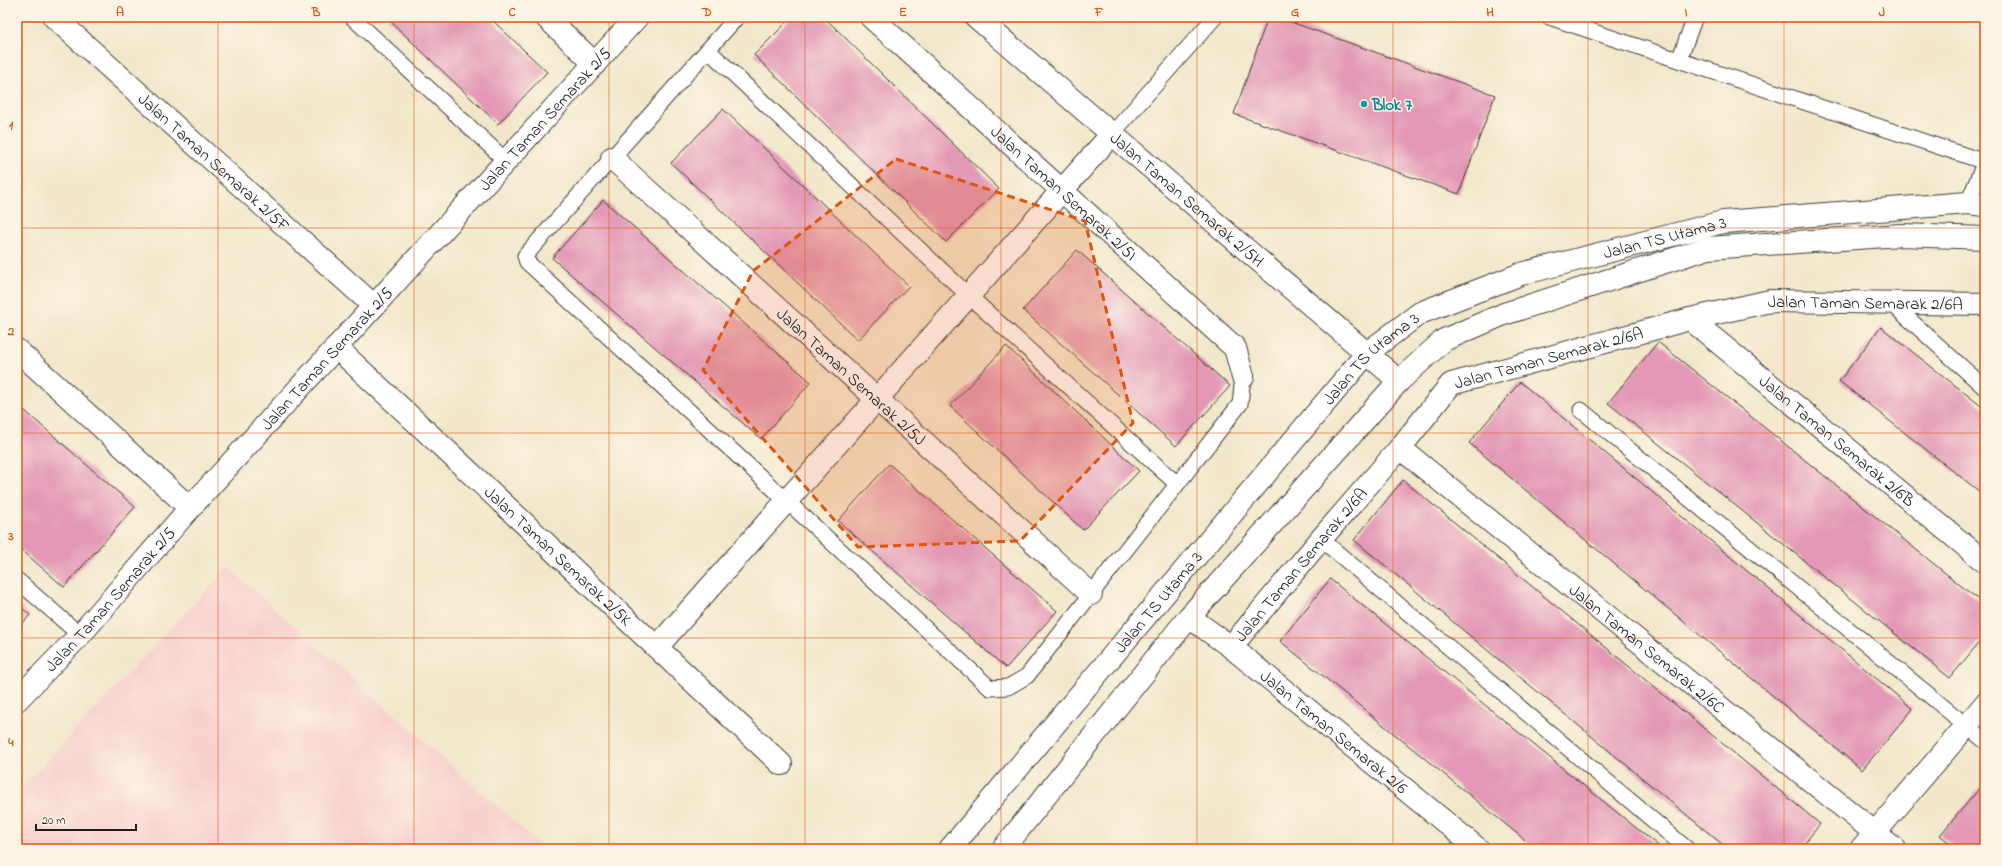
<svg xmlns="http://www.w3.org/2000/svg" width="2002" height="866" font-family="'Indie Flower',sans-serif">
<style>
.built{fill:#f7d0cd}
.building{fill:#e399b6}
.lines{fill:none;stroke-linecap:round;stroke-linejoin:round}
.lane-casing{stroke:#3c3a36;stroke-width:17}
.street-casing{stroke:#3c3a36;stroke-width:24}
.secondary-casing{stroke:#3c3a36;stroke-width:24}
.lane{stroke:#fff;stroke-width:15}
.street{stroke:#fff;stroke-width:22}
.secondary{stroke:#fff;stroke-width:22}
.marked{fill:#de560d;fill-opacity:0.2;stroke:#de560d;stroke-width:3;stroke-dasharray:8 5;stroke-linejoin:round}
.grid{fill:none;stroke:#de560d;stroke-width:1;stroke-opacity:0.55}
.culture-dot{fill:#0f9aa8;stroke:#fcf5e5;stroke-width:1.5}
.labels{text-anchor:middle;stroke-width:3;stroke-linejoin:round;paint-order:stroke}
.culture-label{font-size:17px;font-weight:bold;fill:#0d838f;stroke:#fcf5e5;text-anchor:start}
.street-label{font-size:17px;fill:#1c1c1c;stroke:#fcf5e5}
.neatline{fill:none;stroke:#de560d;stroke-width:1.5}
.grid-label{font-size:13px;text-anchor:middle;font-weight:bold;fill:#de560d}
</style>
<rect width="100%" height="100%" fill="#fcf5e5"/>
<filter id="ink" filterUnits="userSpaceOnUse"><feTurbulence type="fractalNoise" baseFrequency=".025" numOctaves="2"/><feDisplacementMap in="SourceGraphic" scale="8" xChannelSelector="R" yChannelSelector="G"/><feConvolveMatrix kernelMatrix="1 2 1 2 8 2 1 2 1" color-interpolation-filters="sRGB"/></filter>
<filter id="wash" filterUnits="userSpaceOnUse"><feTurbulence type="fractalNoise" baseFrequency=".012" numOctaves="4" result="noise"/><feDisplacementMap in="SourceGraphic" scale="16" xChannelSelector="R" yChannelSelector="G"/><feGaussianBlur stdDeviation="0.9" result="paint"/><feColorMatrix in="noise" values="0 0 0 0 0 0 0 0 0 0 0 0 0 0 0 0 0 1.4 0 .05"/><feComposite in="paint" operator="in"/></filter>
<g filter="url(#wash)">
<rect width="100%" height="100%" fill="#f2e7cb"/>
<!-- built -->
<path class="built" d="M228,567l317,282h-528v-56z"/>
<g id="blocks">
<!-- building -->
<g class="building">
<path d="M386,17h103l58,55 -49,52z"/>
<path d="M792,17h32l175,172 -53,53 -192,-187z"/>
<path d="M1268,17h9l218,78 -36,99 -225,-80z"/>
<path d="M723,109l186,177 -51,54 -187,-177z"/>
<path d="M603,200l208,182 -50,57 -209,-181z"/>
<path d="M1077,250l153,136 -54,60 -153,-136z"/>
<path d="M1881,327l104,82v87l-146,-115z"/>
<path d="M1658,342l327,263v30l-35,43 -342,-275z"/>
<path d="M1006,346l133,125 -56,59 -133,-124z"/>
<path d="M1520,382l393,327 -51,61 -393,-327z"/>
<path d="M17,404l118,103 -71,80 -47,-41z"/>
<path d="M889,464l168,147 -51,57 -168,-147z"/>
<path d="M1403,480l417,344 -20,25h-72l-374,-309z"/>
<path d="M1330,579l332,270h-126l-256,-208z"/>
<path d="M17,604l13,11 -13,15z"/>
<path d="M1985,782v67h-28l-17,-14z"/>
</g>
</g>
</g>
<g filter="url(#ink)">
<use href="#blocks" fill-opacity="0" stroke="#3c3a36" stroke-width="1"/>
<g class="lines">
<!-- lane casing -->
<g class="lane-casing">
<g id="lane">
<path d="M352,17l154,144"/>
<path d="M737,17l-212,239 2,6 463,426 18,-1 19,-11 213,-272 3,-27"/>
<path d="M1549,17l436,145"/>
<path d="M708,50l261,246 208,188"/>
<path d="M1679,60l16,-43"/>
<path d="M1112,134l103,-117"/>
<path d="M1968,203l17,-42"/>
<path d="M1890,302l95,86"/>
<path d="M1581,410l404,331"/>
<path d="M1321,539l366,310"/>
<path d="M17,580l63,55"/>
</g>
</g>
<!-- street casing -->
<g class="street-casing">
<g id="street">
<path id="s1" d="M54,17l320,289"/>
<path d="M546,17l49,47"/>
<path id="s2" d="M871,17l364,331 8,29"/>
<path id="s3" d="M976,17l423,364"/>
<path id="s4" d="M612,158l479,436"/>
<path id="s5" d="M1690,319l295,243"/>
<path id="s6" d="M336,347l445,417"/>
<path d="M17,350l173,158"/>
<path id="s7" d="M1400,448l495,401"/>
<path id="s8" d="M1189,617l42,30 247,202"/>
<path d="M657,647l455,-513"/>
<path id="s9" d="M1231,647l90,-108 79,-91 51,-64 239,-65 80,-18 215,3"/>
<path id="s10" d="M17,700l63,-65 110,-127 447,-491"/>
<path d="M1861,849l124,-145"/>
</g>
</g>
<!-- secondary casing -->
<g class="secondary-casing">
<g id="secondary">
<path id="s11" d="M950,849l417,-496 53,-40 101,-39 202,-52 245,-19 17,2"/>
<path d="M1003,849l186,-232 210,-236 45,-41 60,-26 204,-66 193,-13 84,3"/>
</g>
</g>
<!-- lane -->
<use href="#lane" class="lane"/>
<!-- street -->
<use href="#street" class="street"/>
<!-- secondary -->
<use href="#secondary" class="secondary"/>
</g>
</g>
<!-- marked area -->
<path class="marked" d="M896,159l189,62 48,202 -113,118 -162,6 -155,-177 50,-99z"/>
<!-- grid -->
<path class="grid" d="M218,17v832M414,17v832M609,17v832M805,17v832M1001,17v832M1197,17v832M1393,17v832M1588,17v832M1784,17v832M17,228h1968M17,433h1968M17,638h1968"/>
<!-- markers -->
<circle class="culture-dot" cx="1364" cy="104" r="4"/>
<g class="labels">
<!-- culture labels -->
<g class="culture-label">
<text x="1372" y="110">Blok 7</text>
</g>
<!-- street labels -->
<g class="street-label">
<text dy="6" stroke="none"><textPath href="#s10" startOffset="785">Jalan Taman Semarak 2/5</textPath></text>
<text dy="6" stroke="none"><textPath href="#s1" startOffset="216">Jalan Taman Semarak 2/5F</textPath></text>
<text dy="6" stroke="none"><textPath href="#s2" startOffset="261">Jalan Taman Semarak 2/5I</textPath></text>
<text dy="6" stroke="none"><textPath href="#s3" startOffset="279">Jalan Taman Semarak 2/5H</textPath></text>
<text dy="6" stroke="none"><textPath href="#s11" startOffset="971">Jalan TS Utama 3</textPath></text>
<text dy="6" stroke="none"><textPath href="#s9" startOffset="768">Jalan Taman Semarak 2/6A</textPath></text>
<text dy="6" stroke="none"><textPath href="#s10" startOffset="461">Jalan Taman Semarak 2/5</textPath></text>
<text dy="6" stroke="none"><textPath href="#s9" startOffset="444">Jalan Taman Semarak 2/6A</textPath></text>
<text dy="6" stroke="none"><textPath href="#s11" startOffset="647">Jalan TS Utama 3</textPath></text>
<text dy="6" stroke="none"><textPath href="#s4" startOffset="324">Jalan Taman Semarak 2/5J</textPath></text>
<text dy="6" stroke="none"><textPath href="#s5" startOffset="191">Jalan Taman Semarak 2/6B</textPath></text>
<text dy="6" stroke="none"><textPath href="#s6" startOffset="305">Jalan Taman Semarak 2/5K</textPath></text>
<text dy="6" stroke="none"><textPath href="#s9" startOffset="108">Jalan Taman Semarak 2/6A</textPath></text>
<text dy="6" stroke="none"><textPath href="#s10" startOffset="137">Jalan Taman Semarak 2/5</textPath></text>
<text dy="6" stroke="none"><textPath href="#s11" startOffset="323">Jalan TS Utama 3</textPath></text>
<text dy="6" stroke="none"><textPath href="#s7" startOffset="318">Jalan Taman Semarak 2/6C</textPath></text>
<text dy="6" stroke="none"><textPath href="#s8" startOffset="185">Jalan Taman Semarak 2/6</textPath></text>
</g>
</g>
<!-- margin -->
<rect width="2002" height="866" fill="none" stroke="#fcf5e5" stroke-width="44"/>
<!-- scale -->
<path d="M36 824v6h100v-6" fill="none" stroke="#1c1c1c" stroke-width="2"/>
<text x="42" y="824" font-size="12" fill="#1c1c1c" stroke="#fcf5e5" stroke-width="3" paint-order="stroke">20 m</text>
<rect x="22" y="22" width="1958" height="822" class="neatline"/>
<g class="grid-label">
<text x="120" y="16">A</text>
<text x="316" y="16">B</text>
<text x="512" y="16">C</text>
<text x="707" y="16">D</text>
<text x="903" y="16">E</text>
<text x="1099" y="16">F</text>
<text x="1295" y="16">G</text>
<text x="1490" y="16">H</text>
<text x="1686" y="16">I</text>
<text x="1882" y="16">J</text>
<text x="11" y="129">1</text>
<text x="11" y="335">2</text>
<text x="11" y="540">3</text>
<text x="11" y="746">4</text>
</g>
</svg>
